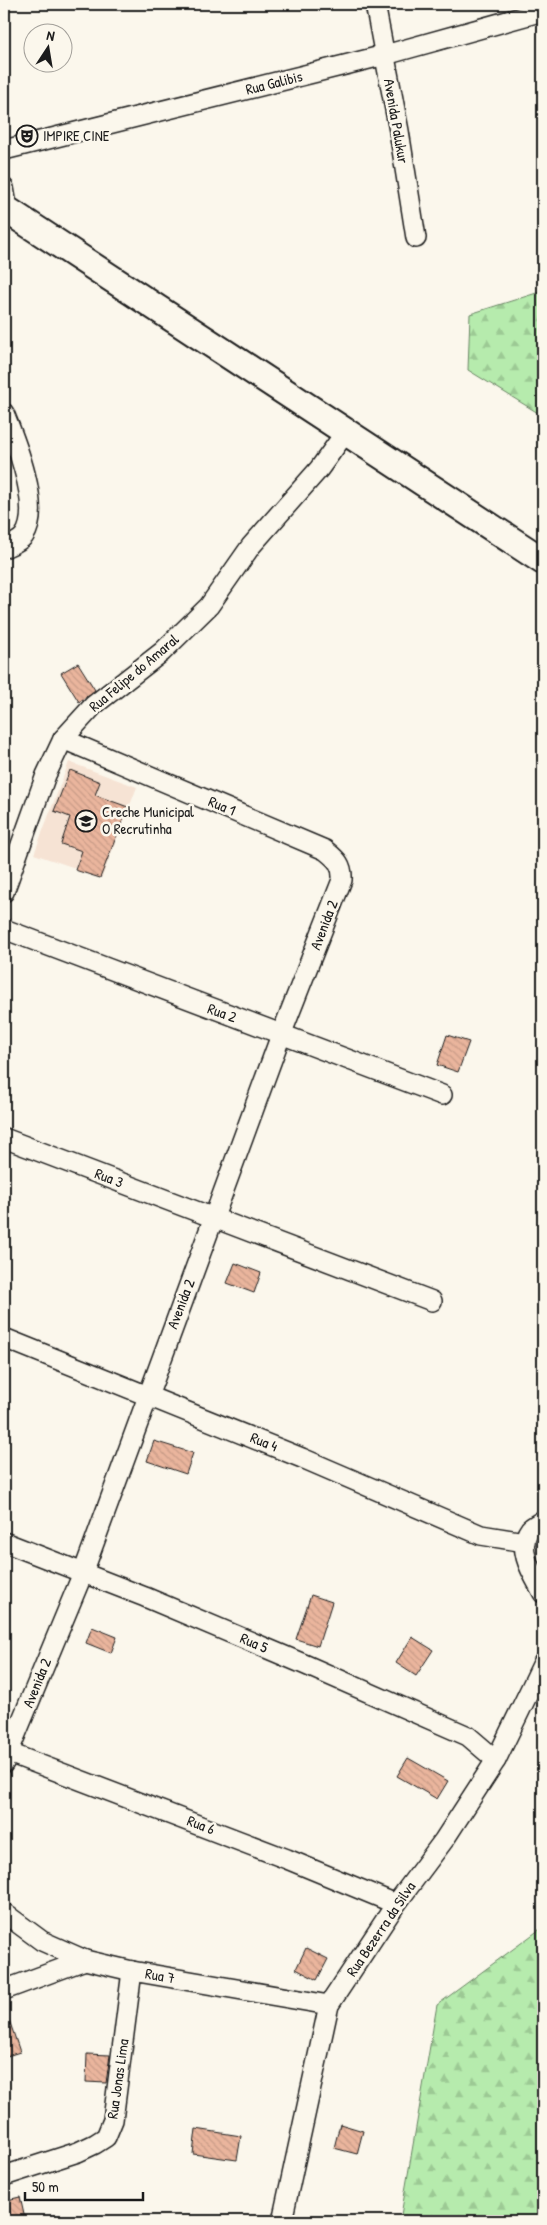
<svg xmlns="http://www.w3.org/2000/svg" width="547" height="2225" font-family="'Patrick Hand',sans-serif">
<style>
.built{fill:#f6e3d4}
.forest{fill:url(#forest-firs);stroke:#698464}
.building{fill:url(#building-back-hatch);stroke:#1c1c1c}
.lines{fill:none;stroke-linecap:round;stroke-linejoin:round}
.street-casing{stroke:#1c1c1c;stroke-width:22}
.secondary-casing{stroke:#1c1c1c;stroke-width:30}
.street{stroke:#fbf7ec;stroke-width:19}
.secondary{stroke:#fbf7ec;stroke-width:26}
.labels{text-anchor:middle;stroke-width:5;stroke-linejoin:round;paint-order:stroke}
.street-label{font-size:15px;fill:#1c1c1c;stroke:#fbf7ec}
.poi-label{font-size:15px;fill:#1c1c1c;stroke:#fbf7ec;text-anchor:start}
</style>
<defs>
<pattern id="forest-firs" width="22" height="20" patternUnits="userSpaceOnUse" patternTransform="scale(1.25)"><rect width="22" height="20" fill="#b6ebad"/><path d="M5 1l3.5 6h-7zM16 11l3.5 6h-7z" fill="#9cc994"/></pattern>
<pattern id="building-back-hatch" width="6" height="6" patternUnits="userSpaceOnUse" patternTransform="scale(1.25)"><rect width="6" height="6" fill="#eab59d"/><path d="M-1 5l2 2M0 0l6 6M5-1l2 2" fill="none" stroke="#c89b87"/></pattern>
</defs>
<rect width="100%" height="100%" fill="#fbf7ec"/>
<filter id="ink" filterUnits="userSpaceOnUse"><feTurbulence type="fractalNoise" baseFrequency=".02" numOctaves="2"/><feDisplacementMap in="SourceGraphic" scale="10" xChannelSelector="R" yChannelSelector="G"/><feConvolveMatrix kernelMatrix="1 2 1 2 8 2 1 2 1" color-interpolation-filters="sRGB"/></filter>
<g filter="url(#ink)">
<!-- built -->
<path class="built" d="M69,762l68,25 -35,90 -68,-23z"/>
<!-- forest -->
<g class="forest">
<path d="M543,291v125l-75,-46 2,-56z"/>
<path d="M543,1927v294h-143l37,-216z"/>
</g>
<!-- building -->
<g class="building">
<path d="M78,663l17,27 -16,12 -18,-29z"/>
<path d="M70,770l30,12 -5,13 33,12 -28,71 -25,-8 7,-19 -21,-7 9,-27 -16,-6z"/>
<path d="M447,1035l22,7 -11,30 -21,-7z"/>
<path d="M235,1263l26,10 -7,20 -27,-10z"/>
<path d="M154,1441l39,12 -7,21 -39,-13z"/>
<path d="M311,1595l21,7 -14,44 -22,-7z"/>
<path d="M92,1627l25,10 -6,16 -25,-10z"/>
<path d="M412,1637l21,13 -17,26 -20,-13z"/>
<path d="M408,1758l40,23 -11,18 -40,-23z"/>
<path d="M306,1948l22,11 -11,21 -21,-11z"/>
<path d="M6,2011l14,41 -16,5v-45z"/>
<path d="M87,2054l23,1 -4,28 -20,-1z"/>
<path d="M340,2124l23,7 -6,23 -23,-6z"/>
<path d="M196,2129l45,7 -4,24 -44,-6z"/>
<path d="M20,2197l5,22 -13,2 -5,-21z"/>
</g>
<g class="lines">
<!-- street casing -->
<g class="street-casing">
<g id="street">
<path d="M375,4l24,127 17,107"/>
<path d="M4,150l381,-95 158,-44"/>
<path d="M4,188l4,23"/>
<path d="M4,413c11,27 39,96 20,123 -5,6 -13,9 -20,12"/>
<path d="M4,892l42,-117 17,-36 31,-34 68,-53 47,-46 42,-60 68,-77 26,-36"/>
<path d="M4,929l438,166"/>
<path d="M4,1138l428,163"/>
<path d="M4,1338l298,120 179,77 44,7"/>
<path d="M543,1520c-4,3 -10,6 -13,9 -15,20 4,47 13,64"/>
<path d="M4,1542l141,55 161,68 162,71 28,24"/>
<path d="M4,1751l283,108 109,45"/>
<path d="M4,1763l79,-190 198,-538 61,-155c1,-16 -6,-21 -17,-30l-262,-111"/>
<path d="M4,1913l38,28 43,19 47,11 197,34"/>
<path d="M4,1990l81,-30"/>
<path d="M4,2176l74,-24 17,-8 11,-7 7,-17 19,-149"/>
<path d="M282,2221l47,-216 67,-101 48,-64 52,-80 47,-97"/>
</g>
</g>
<!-- secondary casing -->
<g class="secondary-casing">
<path id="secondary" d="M4,208l539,353"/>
</g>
<!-- street -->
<use href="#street" class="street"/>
<!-- secondary -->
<use href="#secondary" class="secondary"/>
</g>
</g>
<!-- icons -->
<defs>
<g id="theatre-ring" transform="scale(1.125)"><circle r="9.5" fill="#fbf7ec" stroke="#1c1c1c" stroke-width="1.5"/><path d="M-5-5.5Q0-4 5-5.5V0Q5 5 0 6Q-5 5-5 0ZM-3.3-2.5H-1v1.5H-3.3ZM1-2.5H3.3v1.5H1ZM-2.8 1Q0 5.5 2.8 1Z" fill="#1c1c1c"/></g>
<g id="school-ring" transform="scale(1.125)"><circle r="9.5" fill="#fbf7ec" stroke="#1c1c1c" stroke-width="1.5"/><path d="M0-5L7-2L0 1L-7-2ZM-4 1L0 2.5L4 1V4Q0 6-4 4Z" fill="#1c1c1c"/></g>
</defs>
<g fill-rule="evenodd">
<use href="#theatre-ring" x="27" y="136"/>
<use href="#school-ring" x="86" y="821"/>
</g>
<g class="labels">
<!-- street labels -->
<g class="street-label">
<text transform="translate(274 83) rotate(-14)" y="5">Rua Galibis</text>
<text transform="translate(396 121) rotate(80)" y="5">Avenida Palukur</text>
<text transform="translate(134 673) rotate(-40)" y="5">Rua Felipe do Amaral</text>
<text transform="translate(222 806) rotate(23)" y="5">Rua 1</text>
<text transform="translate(324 925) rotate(-69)" y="5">Avenida 2</text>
<text transform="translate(222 1013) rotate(20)" y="5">Rua 2</text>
<text transform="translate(109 1178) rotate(21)" y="5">Rua 3</text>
<text transform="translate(181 1304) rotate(-69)" y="5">Avenida 2</text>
<text transform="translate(264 1442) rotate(22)" y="5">Rua 4</text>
<text transform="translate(254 1643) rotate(23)" y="5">Rua 5</text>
<text transform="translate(37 1683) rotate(-68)" y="5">Avenida 2</text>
<text transform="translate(201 1825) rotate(21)" y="5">Rua 6</text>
<text transform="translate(381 1929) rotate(-56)" y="5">Rua Bezerra da Silva</text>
<text transform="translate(160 1976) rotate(10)" y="5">Rua 7</text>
<text transform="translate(118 2079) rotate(-82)" y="5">Rua Jonas Lima</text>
</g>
<!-- poi labels -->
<g class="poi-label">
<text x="43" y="141">IMPIRE CINE</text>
<text x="102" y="817">Creche Municipal<tspan x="102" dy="17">O Recrutinha</tspan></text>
</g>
</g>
<!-- margin -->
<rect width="547" height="2225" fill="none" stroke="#fbf7ec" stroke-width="20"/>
<rect x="10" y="10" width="527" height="2205" fill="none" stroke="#1c1c1c" stroke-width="2" filter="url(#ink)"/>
<!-- north arrow -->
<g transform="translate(48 48) rotate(12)"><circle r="24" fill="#fbf7ec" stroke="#a29f99"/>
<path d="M0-4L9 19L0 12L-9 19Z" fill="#1c1c1c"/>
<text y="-8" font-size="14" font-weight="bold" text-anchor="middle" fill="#1c1c1c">N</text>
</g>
<!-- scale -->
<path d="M25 2192v8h118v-8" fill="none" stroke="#1c1c1c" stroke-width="2.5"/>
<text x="32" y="2192" font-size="15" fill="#1c1c1c" stroke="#fbf7ec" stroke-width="4" paint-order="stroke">50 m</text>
</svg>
